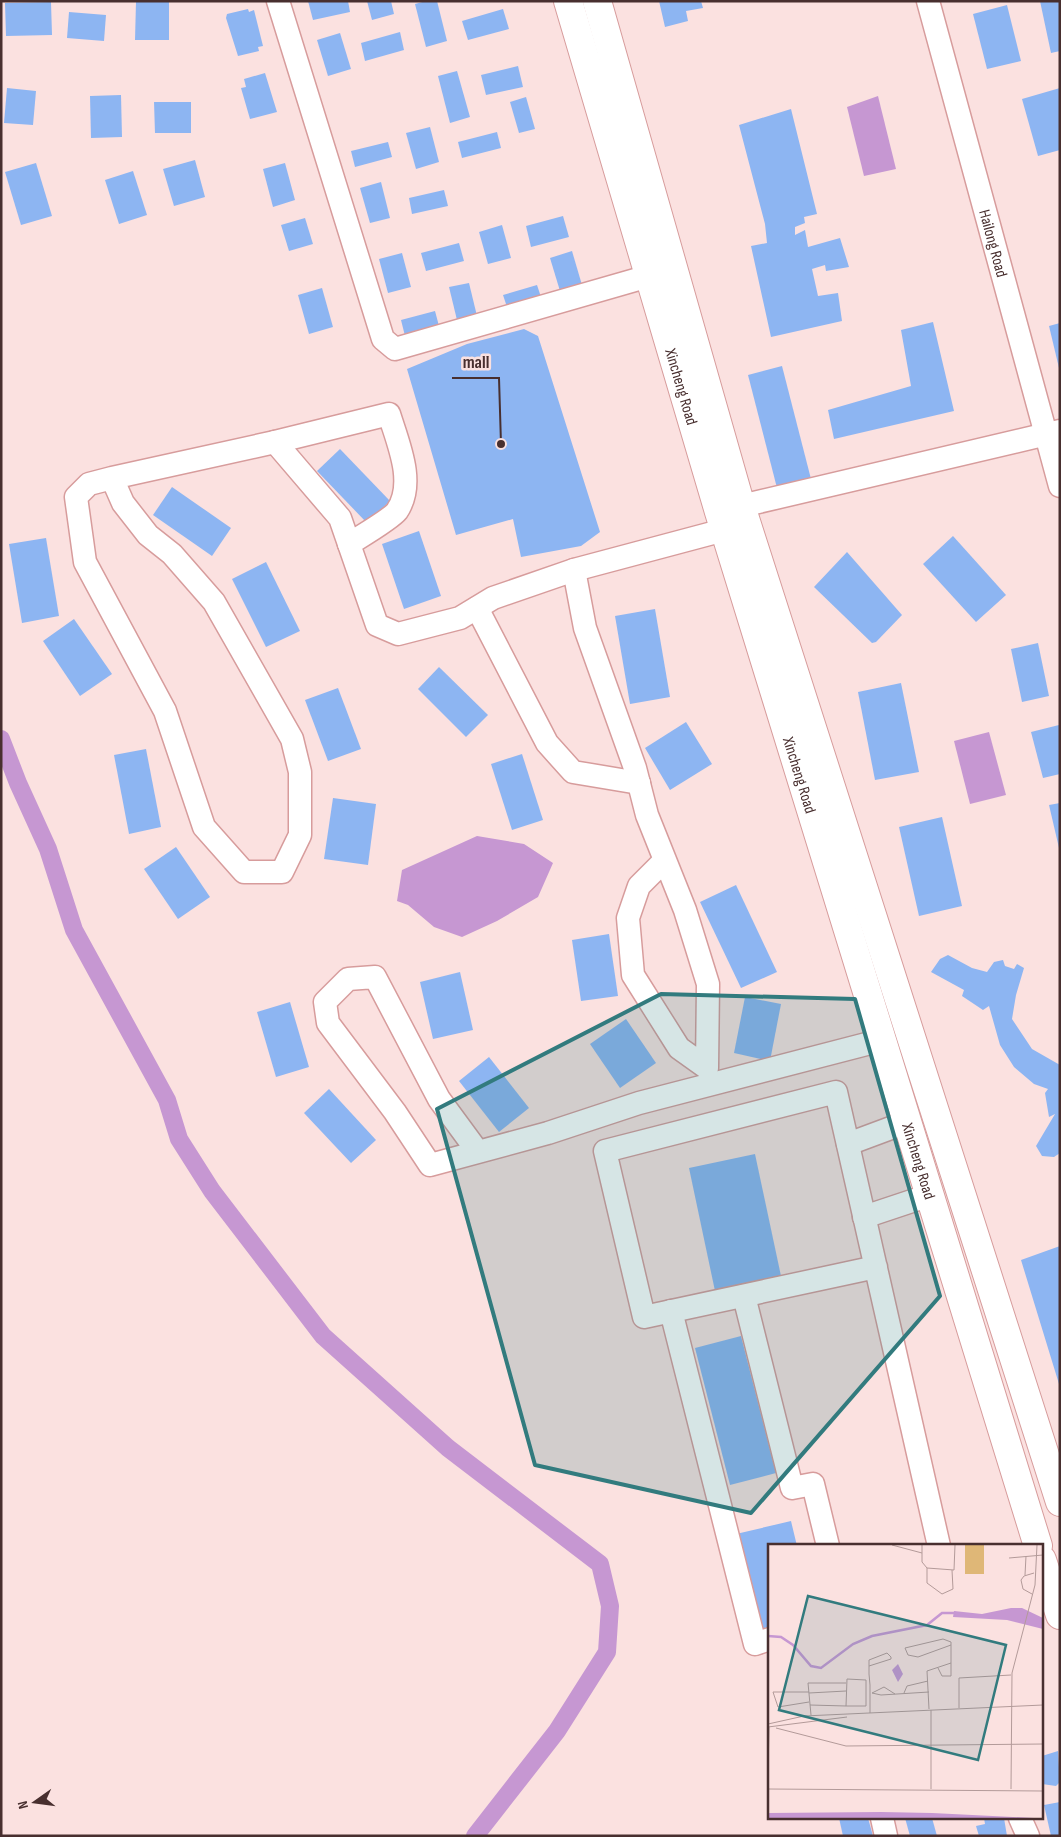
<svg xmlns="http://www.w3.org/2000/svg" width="1061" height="1837" font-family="'Sofia Sans Condensed',sans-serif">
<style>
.water{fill:#c697d2}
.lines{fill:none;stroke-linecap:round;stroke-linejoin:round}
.canal{stroke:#c697d2;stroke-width:18}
.building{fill:#8db5f2}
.minor-casing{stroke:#d79c9c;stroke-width:25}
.major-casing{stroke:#d79c9c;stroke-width:30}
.minor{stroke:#fff;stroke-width:22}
.major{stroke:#fff;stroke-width:28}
.marked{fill:#327b7e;fill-opacity:0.2;stroke:#327b7e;stroke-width:4;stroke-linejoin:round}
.labels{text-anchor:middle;stroke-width:5;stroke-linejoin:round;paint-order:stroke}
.street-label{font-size:16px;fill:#482f2f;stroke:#fbe1e0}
.inset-river{fill:none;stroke:#c697d2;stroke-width:2.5}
.inset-road{fill:none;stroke:#b39a99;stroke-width:1}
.view{fill:#327b7e;fill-opacity:0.15;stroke:#327b7e;stroke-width:2.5}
.inset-edge{fill:none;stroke:#482f2f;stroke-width:2.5}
.leader{fill:none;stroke:#482f2f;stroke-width:2}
.callout-dot{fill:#482f2f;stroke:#fbe1e0;stroke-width:2}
.callout-label{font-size:18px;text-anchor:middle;font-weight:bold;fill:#482f2f;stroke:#fbe1e0;stroke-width:5;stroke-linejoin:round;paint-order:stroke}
</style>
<rect width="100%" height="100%" fill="#fbe1e0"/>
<!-- water -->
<g class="water">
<path d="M878,96l18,73 -32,7 -17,-69z"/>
<path d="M989,732l17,63 -36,9 -16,-63z"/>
<path d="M477,836l47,8 29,19 -15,34 -41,24 -35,16 -28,-10 -26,-22 -11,-4 5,-31z"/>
</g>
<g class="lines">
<!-- canal -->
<path class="canal" d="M1,739l17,44 30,66 26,81 93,170 12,39 33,52 111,145 125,112 152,116 10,42 -3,46 -50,79 -82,105"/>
</g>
<!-- building -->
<g class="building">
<path d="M308,1h40l2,11 -37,8z"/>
<path d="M367,1h24l3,13 -22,6z"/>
<path d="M426,1h11l10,40 -21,6 -11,-43z"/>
<path d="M659,1h42l2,7 -17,3 2,10 -23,6z"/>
<path d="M1040,1h20v50l-9,2z"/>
<path d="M51,2l1,33 -46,1 -1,-33z"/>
<path d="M136,2h33v38h-34z"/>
<path d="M1007,5l14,56 -34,8 -14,-55z"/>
<path d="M248,9l1,3 5,-2 9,36 -5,1 1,4 -21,5 -12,-38 1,-4z"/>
<path d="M503,9l6,20 -41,11 -6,-19z"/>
<path d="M69,12l37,3 -2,26 -37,-3z"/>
<path d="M400,32l4,18 -39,11 -4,-18z"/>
<path d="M340,33l11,36 -23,7 -11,-36z"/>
<path d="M518,66l5,21 -37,8 -5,-20z"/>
<path d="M457,71l13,46 -20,6 -12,-47z"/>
<path d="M265,73l12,39 -27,7 -9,-31 5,-1 -2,-8z"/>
<path d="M7,88l29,3 -3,34 -29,-2z"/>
<path d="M1060,88v62l-22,6 -16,-57z"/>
<path d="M121,95l1,42 -31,1 -1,-42z"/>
<path d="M526,97l9,32 -16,4 -9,-31z"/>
<path d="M154,102h37v31h-36z"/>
<path d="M791,109l26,105 -13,3 1,6 -10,4v8l10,-5 3,17 32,-9 9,29 -23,4 -1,-6 -13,4 6,27 20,-3 4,28 -71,16 -20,-91 16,-3 -2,-19 -26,-99z"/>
<path d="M430,127l9,35 -23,7 -10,-36z"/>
<path d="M497,132l4,16 -39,10 -4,-16z"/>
<path d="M388,142l4,15 -37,10 -4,-16z"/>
<path d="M195,160l10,37 -31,9 -11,-37z"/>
<path d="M36,163l16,53 -31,9 -16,-53z"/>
<path d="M285,163l10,37 -22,7 -10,-38z"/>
<path d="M133,171l14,44 -28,9 -14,-44z"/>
<path d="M381,182l9,36 -20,5 -10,-35z"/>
<path d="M444,190l4,16 -36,8 -3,-16z"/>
<path d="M563,216l6,21 -38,10 -5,-21z"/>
<path d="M305,218l8,26 -24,7 -8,-26z"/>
<path d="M502,225l9,33 -23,6 -9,-32z"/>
<path d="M459,243l5,18 -38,10 -5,-18z"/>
<path d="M572,251l10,34 -22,6 -10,-33z"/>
<path d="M402,253l9,34 -23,6 -9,-34z"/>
<path d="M469,283l8,33 -20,4 -8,-33z"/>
<path d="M537,285l5,15 -34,10 -5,-15z"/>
<path d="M322,288l11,39 -24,7 -11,-39z"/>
<path d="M435,311l4,15 -34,10 -4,-16z"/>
<path d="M933,322l21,89 -120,28 -6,-29 83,-24 -10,-56z"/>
<path d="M1060,323v45h-1l-10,-42z"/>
<path d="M524,329l14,7 62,196 -19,14 -60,11 -8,-38 -57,16 -49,-166 60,-25z"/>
<path d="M782,366l29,113 -34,9 -29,-113z"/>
<path d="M340,449l50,52 -23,22 -50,-52z"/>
<path d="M172,487l59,41 -19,28 -59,-41z"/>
<path d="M419,531l22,65 -37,13 -22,-65z"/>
<path d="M953,536l53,59 -30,27 -53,-58z"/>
<path d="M46,538l13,78 -37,7 -13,-79z"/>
<path d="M847,552l55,63 -26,27 -4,1 -58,-56z"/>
<path d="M266,562l34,69 -34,16 -34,-68z"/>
<path d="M655,609l15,88 -40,7 -15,-88z"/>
<path d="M74,619l38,55 -32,22 -37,-55z"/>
<path d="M1038,643l11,53 -27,6 -11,-53z"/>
<path d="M439,667l49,48 -22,22 -48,-48z"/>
<path d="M901,683l18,89 -44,8 -17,-88z"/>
<path d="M338,688l23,61 -33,12 -23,-61z"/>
<path d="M686,722l26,42 -42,26 -25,-42z"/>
<path d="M1059,725l1,49 -17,4 -12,-46z"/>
<path d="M146,749l15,78 -32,7 -15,-79z"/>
<path d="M522,754l21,66 -31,10 -21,-66z"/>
<path d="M333,798l43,6 -8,61 -44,-6z"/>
<path d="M1060,803v45h-1l-10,-43z"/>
<path d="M942,817l20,89 -43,10 -20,-89z"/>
<path d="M176,847l34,50 -32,22 -34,-50z"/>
<path d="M736,885l41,87 -36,16 -41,-86z"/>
<path d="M609,934l9,62 -37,5 -9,-61z"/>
<path d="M948,955l24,13 15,4 7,-10 9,-2 2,6 9,3 3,-5 7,4 -8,27 -4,24 20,30 28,16v88l-6,4 -12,-1 -6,-10 19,-32 -6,3 -4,-24 3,-4 -14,-5 -20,-17 -14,-22 -11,-39 -6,4 -21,-14 2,-6 -33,-18 9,-13z"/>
<path d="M460,972l13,58 -40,9 -13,-57z"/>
<path d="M745,997l36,7 -11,57 -36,-8z"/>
<path d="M290,1002l19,65 -33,10 -19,-65z"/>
<path d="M626,1019l30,44 -36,25 -30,-44z"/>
<path d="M489,1057l40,51 -30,24 -40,-51z"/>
<path d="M329,1089l47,51 -25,23 -47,-50z"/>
<path d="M755,1154l26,122 -66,15 -26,-123z"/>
<path d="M1060,1246l-1,25v113l-38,-124z"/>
<path d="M741,1336l35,137 -46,12 -35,-137z"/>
<path d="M791,1521l6,25h-27v81l-11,2 -23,-95z"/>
<path d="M1058,1751l2,31 -4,4 -14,-2v-28z"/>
<path d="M1060,1802v34h-9l-7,-31z"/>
<path d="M839,1818h29l5,18h-30z"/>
<path d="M905,1818h27l5,18h-27z"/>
<path d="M984,1818h20l3,18h-28l-3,-10 9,-2z"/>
</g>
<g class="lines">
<!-- minor casing -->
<g class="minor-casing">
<g id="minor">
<path d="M278,1l105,338 12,10 254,-73"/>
<path id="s1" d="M928,1l132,485"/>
<path d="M275,442l114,-28c9,29 27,69 8,97 -6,8 -37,26 -48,33"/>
<path d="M112,478l11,25 25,32 24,19 42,48 78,137 8,33v63l-18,37h-38l-40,-45 -39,-116 -80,-149 -9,-65 13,-13 23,-6 163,-36 65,76 37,107 21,9 62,-16 33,-20 81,-28 150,-40"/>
<path d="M724,510l336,-79"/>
<path d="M574,570l11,58 50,140 12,47 38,95 23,74 -1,84 -28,-20 -46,-73 -5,-57 11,-32 26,-26"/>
<path d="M477,608l70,135 26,29 66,11"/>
<path d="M848,1144l59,-22"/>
<path d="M478,1152l-39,-53 -64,-122 -27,2 -23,23 3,21 67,89 35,53 118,-32 91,-30 243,-63"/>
<path d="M864,1217l66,-22"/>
<path d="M876,1267l-232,50 -39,-166 231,-59c34,151 69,302 103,454"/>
<path d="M744,1296l48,192 21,-4 15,62"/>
<path d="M671,1311l84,333 15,-5"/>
<path d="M882,1818l4,18"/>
<path d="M1020,1818l8,18"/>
</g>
</g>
<!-- major casing -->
<g class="major-casing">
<g id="major">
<path id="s2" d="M568,1l151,511 319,1034"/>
<path d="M597,1l144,505 319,996"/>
<path d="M1042,1560l18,55"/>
</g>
</g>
<!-- minor -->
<use href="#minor" class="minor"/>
<!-- major -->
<use href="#major" class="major"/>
</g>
<!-- marked area -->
<path class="marked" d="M661,994l194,5 85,297 -189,217 -216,-48 -98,-356z"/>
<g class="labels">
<!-- street labels -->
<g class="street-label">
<text dy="6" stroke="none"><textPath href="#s1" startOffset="251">Hailong Road</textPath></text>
<text dy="6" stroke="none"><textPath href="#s2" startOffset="402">Xincheng Road</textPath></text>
<text dy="6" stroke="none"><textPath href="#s2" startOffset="808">Xincheng Road</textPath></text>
<text dy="6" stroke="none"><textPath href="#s2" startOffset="1212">Xincheng Road</textPath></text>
</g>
</g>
<!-- overview -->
<g transform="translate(768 1544)">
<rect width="275" height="275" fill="#fbe1e0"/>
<path d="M197,1h19v29h-19z" fill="#dfb777"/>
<path d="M243,64h11l21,10v11l-36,-9 -54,-3 1,-6 28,3zM130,120l5,10 -5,8 -6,-12zM113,268l51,1 102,5h-266v-5z" fill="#c697d2"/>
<path class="inset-river" d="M0,92l13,1 12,8 18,21 10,2 32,-24 19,-8 55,-11 15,-12h14"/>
<path class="inset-road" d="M124,1l30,8v-8M154,9v9l5,6 27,2 1,-25M241,14l34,-3M159,24v15l15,11 11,-5 -1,-19M257,31l1,-19M264,50l-9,-5 -2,-9 3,-4 10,-3M101,122l22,-7v-2l-4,-4 -18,7v14l1,11v28M170,124l4,8h9v-13M41,148h-36l5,15 31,-5M41,149l37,-2M136,149l3,-7 21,-5M127,150l-11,-7 -12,6 9,2 48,-3M42,161l36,1h20v-26l-19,-1 -1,27M191,164v-30l52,-3M161,165l-2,-38 24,-8v-21l-8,-3 -38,9 3,7 10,2 33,-12M43,171l-3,-32h38M0,180l36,-8 239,-11M0,183l79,-10M8,184l70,18 197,-2M0,230l1,-47M0,245l275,2M163,245v-79M243,245l1,-116 23,-88 2,-40"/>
<path class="view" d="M40,52l198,49 -28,115 -199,-50z"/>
<rect width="275" height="275" class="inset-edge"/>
</g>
<!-- callouts -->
<path class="leader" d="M501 444L499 378H452"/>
<circle class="callout-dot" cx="501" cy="444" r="5"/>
<g class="callout-label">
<text x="476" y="368">mall</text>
</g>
<!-- border -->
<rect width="1061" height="1837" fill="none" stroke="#482f2f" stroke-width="5"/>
<!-- north arrow -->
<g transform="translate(35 1802) rotate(256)" stroke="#fbe1e0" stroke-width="4" paint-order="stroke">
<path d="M0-4L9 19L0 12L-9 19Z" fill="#482f2f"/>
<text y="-8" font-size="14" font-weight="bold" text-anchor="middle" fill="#482f2f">N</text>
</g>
</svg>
